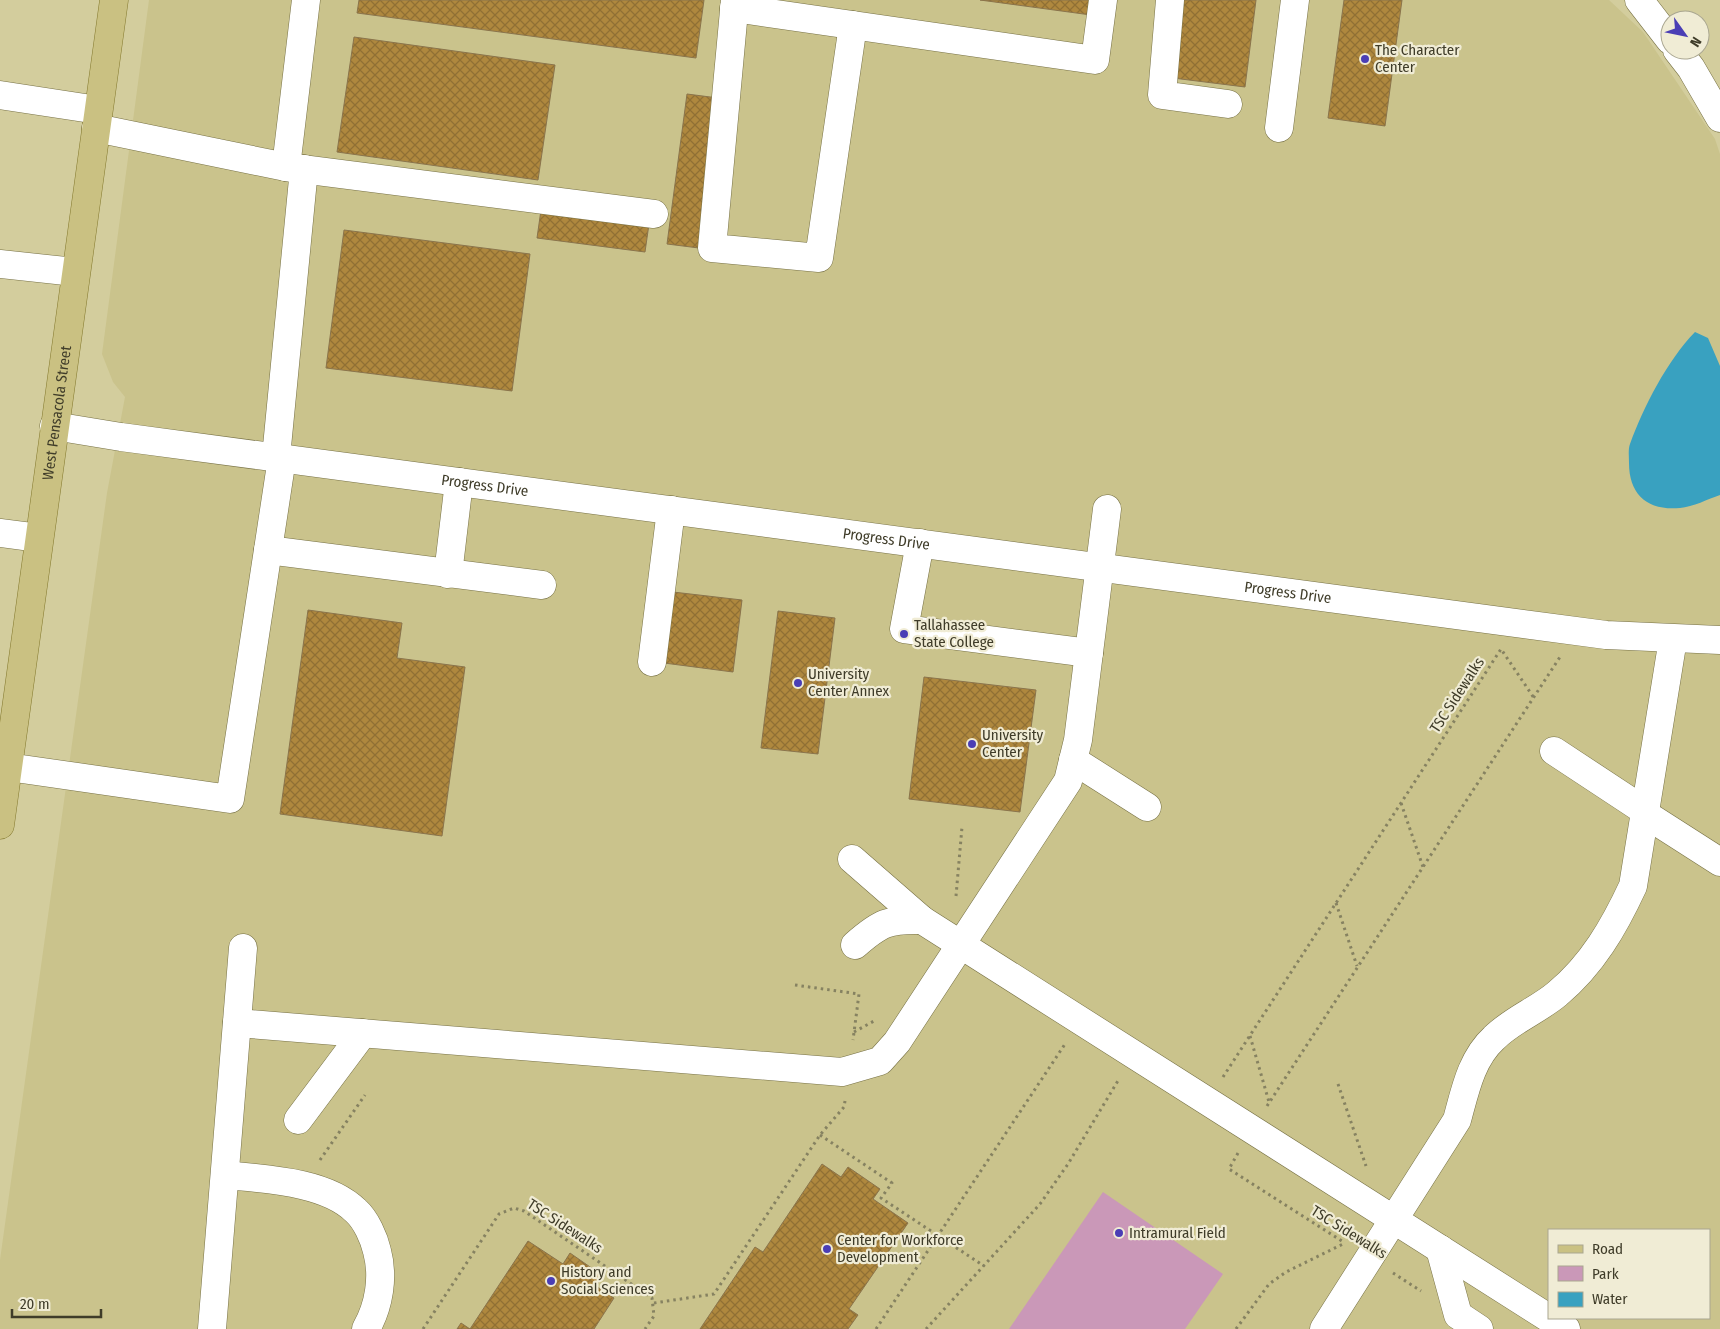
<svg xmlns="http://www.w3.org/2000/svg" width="1720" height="1329" font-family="'Fira Sans Condensed',sans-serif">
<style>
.built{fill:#cac38c;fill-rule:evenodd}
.green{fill:#ca98b8}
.water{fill:#39a1c0}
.building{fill:url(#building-cross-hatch);stroke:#8a744c}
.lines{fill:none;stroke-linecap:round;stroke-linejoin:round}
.minor-casing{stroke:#777145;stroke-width:29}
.major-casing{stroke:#83782d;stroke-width:29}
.path{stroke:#868261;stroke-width:3;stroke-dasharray:2.5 4;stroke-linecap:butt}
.minor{stroke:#fff;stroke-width:28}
.major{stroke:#cac182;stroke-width:28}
.poi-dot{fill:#4a3eb5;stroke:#f0ecd5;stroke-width:2}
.labels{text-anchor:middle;stroke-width:4.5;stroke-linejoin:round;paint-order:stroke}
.poi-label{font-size:15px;fill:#3f3c29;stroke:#f0ecd5;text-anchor:start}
.street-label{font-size:15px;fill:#3f3c29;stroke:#f0ecd5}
</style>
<defs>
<pattern id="building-cross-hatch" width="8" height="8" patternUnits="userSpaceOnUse" patternTransform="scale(1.25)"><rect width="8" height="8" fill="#af883e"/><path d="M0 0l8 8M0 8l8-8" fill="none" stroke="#907034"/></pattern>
</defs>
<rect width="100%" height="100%" fill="#d3cd9d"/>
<!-- built -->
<path class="built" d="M149,0h1460l34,32 72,107 5,15v1175h-1720v-69l107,-767 18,-96 -12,-15 -11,-28zM1549,1230h160v88h-160z"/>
<!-- green -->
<path class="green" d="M1103,1192l120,82 -38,55h-176z"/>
<!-- water -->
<path class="water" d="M1695,332l13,6 12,28v129c-12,4 -27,12 -40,13 -32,3 -51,-13 -51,-45 0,-6 -1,-14 1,-19 14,-38 37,-83 65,-112z"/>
<!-- building -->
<g class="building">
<path d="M359,0h345l-8,58 -339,-45z"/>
<path d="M980,0h113l-2,15z"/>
<path d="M1183,0h73l-11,87 -72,-9z"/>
<path d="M1344,0h58l-17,126 -57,-8z"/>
<path d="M354,37l201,28 -17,115 -201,-28z"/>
<path d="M687,94l31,4 -19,150 -32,-4z"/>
<path d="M541,210l108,14 -4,28 -108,-14z"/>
<path d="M344,230l186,24 -18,137 -186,-23z"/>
<path d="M673,592l69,8 -9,72 -69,-9z"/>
<path d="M308,610l94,13 -5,35 68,9 -23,169 -162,-22z"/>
<path d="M778,611l57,7 -17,136 -57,-6z"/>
<path d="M924,677l112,13 -16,122 -111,-13z"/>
<path d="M822,1164l19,13 7,-10 32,22 -7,10 35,24 -59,86 9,6 -10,14h-148l55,-82 8,5z"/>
<path d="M528,1241l35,23 7,-11 33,23 -7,10 18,12 -20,31h-124z"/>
<path d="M461,1323l9,6h-13z"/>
</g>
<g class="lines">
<!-- minor casing -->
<g class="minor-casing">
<g id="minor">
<path d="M735,0l-23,248 107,10 34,-233"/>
<path d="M1170,0l-8,95 66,9"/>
<path d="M1639,0l31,40"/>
<path d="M734,8l361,52 8,-60"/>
<path d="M1677,50l14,18 29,50"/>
<path d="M0,95l98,15"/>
<path d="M96,128l190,39 368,47"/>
<path d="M1279,128l16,-128"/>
<path d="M286,167l20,-167"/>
<path d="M0,264l75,8"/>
<path id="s1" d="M54,426l67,11 1485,198 114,5"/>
<path d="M276,457l28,-288"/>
<path d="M0,533l39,5"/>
<path d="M920,543l-16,86 185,24"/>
<path d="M268,550l274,35"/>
<path d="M448,574l11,-92"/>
<path d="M652,662l19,-152"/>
<path d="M1554,751l91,60"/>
<path d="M1073,760l74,47"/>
<path d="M8,767l222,32 52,-341"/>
<path d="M1645,814l75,48"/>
<path d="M852,859l70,61 644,409"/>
<path d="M855,945c25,-22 33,-26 67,-25"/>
<path d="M237,1023l605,49 38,-11 17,-19 171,-261 10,-41 29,-231"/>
<path d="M298,1120l65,-87"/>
<path d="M225,1175c39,4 101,6 131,36 10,9 18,27 21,40 7,26 2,55 -11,78"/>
<path d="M1440,1249l18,66 21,14"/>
<path d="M212,1329l31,-381"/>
<path d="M1324,1329l133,-209c8,-29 14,-61 37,-82 18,-18 44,-28 63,-44 35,-29 57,-67 76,-108l40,-247"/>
</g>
</g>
<!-- major casing -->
<g class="major-casing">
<g id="major">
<path id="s2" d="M0,825l114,-825"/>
</g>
</g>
<!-- path -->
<g class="path">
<path d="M1401,803l22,64"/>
<path d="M956,896l6,-69"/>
<path d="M1336,903l21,63"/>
<path d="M795,985l64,9 -6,46"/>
<path d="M854,1032l20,-11"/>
<path d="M1250,1036l19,66"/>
<path d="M1223,1077l278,-428 33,49"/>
<path d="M1338,1084l28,82"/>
<path d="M1267,1106l293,-449"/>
<path d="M820,1135l72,48 -11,15 103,68"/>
<path d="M1238,1153l-9,16 116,74"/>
<path d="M320,1160l45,-65"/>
<path d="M1393,1273l28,18"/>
<path d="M654,1303l60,-9 106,-159 24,-28 1,-6"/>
<path d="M423,1329l76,-115 15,-6 10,3 128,87 2,18 -9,13"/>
<path d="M876,1329l189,-285"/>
<path d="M926,1329l114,-125 28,-40 51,-85"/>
<path d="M1236,1329l33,-45 17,-12 57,-28"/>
</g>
<!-- minor -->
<use href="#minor" class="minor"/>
<!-- major -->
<use href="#major" class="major"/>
</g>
<!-- markers -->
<g class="poi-dot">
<circle cx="1365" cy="59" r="5"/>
<circle cx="904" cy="634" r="5"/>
<circle cx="798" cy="683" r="5"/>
<circle cx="972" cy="744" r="5"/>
<circle cx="1119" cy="1233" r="5"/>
<circle cx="827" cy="1249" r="5"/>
<circle cx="551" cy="1281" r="5"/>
</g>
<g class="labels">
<!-- poi labels -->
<g class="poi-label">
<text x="1375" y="55">The Character<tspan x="1375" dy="17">Center</tspan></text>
<text x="914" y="630">Tallahassee<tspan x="914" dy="17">State College</tspan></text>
<text x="808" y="679">University<tspan x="808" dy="17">Center Annex</tspan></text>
<text x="982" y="740">University<tspan x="982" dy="17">Center</tspan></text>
<text x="1129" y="1238">Intramural Field</text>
<text x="837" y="1245">Center for Workforce<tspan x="837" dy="17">Development</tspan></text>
<text x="561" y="1277">History and<tspan x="561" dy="17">Social Sciences</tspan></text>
</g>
<!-- street labels -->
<g class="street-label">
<text dy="5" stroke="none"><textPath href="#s2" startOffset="416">West Pensacola Street</textPath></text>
<text dy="5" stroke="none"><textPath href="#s1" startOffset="435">Progress Drive</textPath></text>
<text dy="5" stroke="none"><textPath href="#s1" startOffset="840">Progress Drive</textPath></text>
<text dy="5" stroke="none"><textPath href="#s1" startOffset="1245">Progress Drive</textPath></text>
<text transform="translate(1457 695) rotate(-57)" y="5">TSC Sidewalks</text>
<text transform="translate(565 1226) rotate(33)" y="5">TSC Sidewalks</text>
<text transform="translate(1349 1232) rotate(32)" y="5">TSC Sidewalks</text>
</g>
</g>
<!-- legend -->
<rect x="1548" y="1229" width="162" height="90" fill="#f0ecd5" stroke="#a9a690"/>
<rect x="1558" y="1245" width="25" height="8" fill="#cac182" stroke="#a9a690"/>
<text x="1592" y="1254" font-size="15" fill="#3f3c29">Road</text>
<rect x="1558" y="1266" width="25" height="15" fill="#ca98b8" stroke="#a9a690"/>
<text x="1592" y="1279" font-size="15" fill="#3f3c29">Park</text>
<rect x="1558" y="1292" width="25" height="15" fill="#39a1c0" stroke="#a9a690"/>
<text x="1592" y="1304" font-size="15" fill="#3f3c29">Water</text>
<!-- north arrow -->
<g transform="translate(1685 35) rotate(123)"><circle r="24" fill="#f0ecd5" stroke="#a9a690"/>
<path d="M0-4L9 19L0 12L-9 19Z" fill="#4a3eb5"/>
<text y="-8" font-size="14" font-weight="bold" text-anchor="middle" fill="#3f3c29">N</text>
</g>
<!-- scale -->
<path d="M12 1309v8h89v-8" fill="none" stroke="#3f3c29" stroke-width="2.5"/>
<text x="20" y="1309" font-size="15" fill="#3f3c29" stroke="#f0ecd5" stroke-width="4" paint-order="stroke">20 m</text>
</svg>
